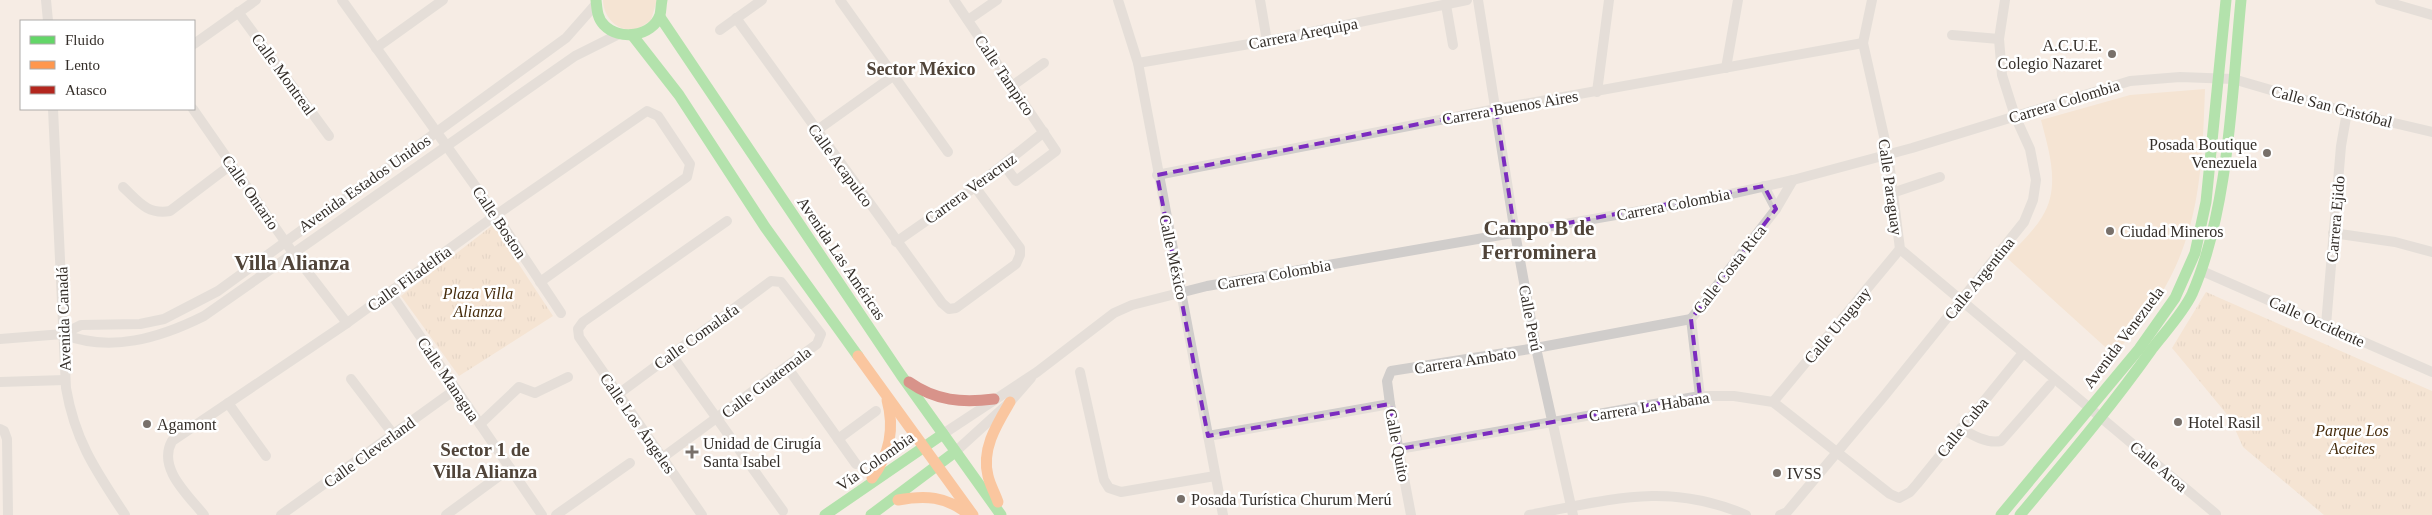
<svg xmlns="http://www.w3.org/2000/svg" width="2432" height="515" font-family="'Times New Roman',serif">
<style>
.grass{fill:url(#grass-tufts)}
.garden{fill:#f4d9bf}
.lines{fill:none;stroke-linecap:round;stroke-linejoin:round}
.street{stroke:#d0cdcb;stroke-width:10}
.fast{stroke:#63d668;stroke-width:11}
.slow{stroke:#ff974d;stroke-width:11}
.jam{stroke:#b3261e;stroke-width:11}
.marked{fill:none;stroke:#7b2cbf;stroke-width:4;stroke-dasharray:10 6;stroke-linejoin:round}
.poi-dot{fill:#78706a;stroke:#fff;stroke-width:2}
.labels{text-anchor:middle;stroke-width:5;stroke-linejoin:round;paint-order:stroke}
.street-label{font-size:16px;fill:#342e29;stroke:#fff}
.poi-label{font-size:16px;fill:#342e29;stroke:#fff;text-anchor:start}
.park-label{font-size:16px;font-style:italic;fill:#462c0c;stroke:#fff}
.neighbourhood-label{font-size:18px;font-weight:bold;fill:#504439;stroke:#fff}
.quarter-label{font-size:19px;font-weight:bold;fill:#504439;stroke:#fff}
.district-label{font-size:21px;font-weight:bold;fill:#504439;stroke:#fff}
</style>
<defs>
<pattern id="grass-tufts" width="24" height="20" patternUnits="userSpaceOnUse" patternTransform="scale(1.25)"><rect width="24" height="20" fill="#f4d9bf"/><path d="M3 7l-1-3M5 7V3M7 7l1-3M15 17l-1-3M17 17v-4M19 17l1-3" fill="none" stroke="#d2bba4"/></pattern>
</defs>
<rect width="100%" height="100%" fill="#f5ece4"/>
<!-- grass -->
<g class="grass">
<path d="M493,225l60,91 -94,60 -58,-80z"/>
<path d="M2206,292l226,99v124h-108l-81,-68 -13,-29 -58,-70z"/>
</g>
<!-- garden -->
<g class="garden">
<path d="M603,0h54l-6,20c-4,3 -9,7 -13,8 -19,7 -35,-11 -35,-28z"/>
<path d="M2205,89c-3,82 -5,149 -53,219 -11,16 -25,31 -38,47l-107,-97c11,-13 26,-26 35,-41 19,-30 7,-66 -1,-97l89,-25z"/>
</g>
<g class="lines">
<!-- street -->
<g class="street">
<path d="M46,0l2,21"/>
<path d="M342,0l154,215 65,98"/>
<path d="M840,0l108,152"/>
<path d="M954,0l102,151 -40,30 -12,-16"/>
<path d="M1118,0l20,63 85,452"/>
<path d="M1260,0l7,41"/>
<path d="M1478,0l37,233 21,115 37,167"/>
<path d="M1872,0l-9,43 25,111 12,95 316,265"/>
<path d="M2380,0l52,15"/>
<path d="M1446,5l7,40"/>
<path d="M238,12l91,124"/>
<path d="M736,18l206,285 7,6 7,-1 60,-44 4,-9v-7l-45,-61"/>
<path d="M968,20l29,-20"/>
<path d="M720,30l42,-30"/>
<path d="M1952,35l47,4"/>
<path d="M194,44l62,-44"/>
<path d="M376,48l67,-48"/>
<path d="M1138,63l129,-22 200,-41"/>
<path d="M1726,68l12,-68"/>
<path d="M1012,86l32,-23"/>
<path d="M1597,92l12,-92"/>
<path d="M53,109l13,279c9,53 30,83 59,127"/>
<path d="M193,109l100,144 54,70"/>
<path d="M816,131l77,-55"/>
<path d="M1157,175l339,-66 367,-66"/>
<path d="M1764,186l12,23"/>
<path d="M123,187c15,14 24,28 47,24l62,-47"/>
<path d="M1892,193l48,-16"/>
<path d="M2333,233l62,9 37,10"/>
<path d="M896,242l79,-55 69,-55"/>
<path d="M2202,271l230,101"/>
<path d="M390,292l152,223"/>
<path d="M2326,325l15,-179 6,-34"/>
<path d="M63,334c47,19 97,4 141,-18l371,-260 44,-22"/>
<path d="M0,339l63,-5 18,-9 59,-1 24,-5 54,-28 348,-253 30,-34"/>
<path d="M671,354l112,157"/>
<path d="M787,367l69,97"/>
<path d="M1080,372l24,108 5,8 12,4 94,-16"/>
<path d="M351,379l42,55"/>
<path d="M0,382l65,-2"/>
<path d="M617,395l154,-114 10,1 40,52 -4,10 -155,114"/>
<path d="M1700,396l-9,-77 85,-110 17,-29"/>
<path d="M1773,402l127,-153"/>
<path d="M228,403l38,53"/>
<path d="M480,424l39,-37 16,6 33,-16"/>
<path d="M1961,428c11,7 26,16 40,13l49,-56"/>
<path d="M0,429l4,2 3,8 1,76"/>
<path d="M943,434l94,-62 77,-59 18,-8 75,-19 501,-87 85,-19 119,-32 218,-67 50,-4 53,2 114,33 85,20"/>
<path d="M1208,436l182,-32"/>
<path d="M838,439l38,-28"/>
<path d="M1399,449l301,-53h34l39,6 117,92 9,4 11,-6 7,-8 106,-131"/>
<path d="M955,452l55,-50 21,-24"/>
<path d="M204,515c-16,-20 -47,-47 -32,-74l175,-118 149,-108 151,-104 11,5 32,48 -3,13 -147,105"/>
<path d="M281,515l175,-126"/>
<path d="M446,515l64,-47"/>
<path d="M556,515l74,-52"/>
<path d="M702,515l-123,-178 -1,-8 5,-7 144,-101"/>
<path d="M1411,515l-21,-111 -3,-23 4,-10 145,-23 155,-29"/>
<path d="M1529,515c81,-15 138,-34 217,0"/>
<path d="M1780,515l7,-3 98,-117 139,-173 9,-22 3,-20 -6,-31 -15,-33 -13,-41 -3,-36 6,-39"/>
</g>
<!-- fast -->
<g class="fast">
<path d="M596,0c1,9 1,18 8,25 15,16 48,12 56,-10 1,-4 1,-10 2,-15"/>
<path d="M660,17l241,358 100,140"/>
<path d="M633,36l46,59 86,132 93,129"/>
<path d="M825,515l118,-81"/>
<path d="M871,515l84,-63"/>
<path d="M2001,515l138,-166 36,-51 20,-45 11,-51 20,-202"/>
<path d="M2020,515c45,-54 91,-108 132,-166 13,-17 31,-36 40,-55 37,-84 40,-203 49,-294"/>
</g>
<!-- slow -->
<g class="slow">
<path d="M858,356l115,159"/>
<path d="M872,478c18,-24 23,-49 15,-78"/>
<path d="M898,500c27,-5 48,-4 70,14"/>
<path d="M998,502c-3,-9 -8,-17 -10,-26 -7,-27 9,-52 22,-74"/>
</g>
<!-- jam -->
<path class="jam" d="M909,382c27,19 53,21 85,17"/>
</g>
<!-- marked area -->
<path d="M0 0H2432V515H0ZM1496,109l19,124 249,-47 12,23 -85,110 9,77 -301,53 -9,-45 -182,32 -51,-261z" fill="#f5ece4" fill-opacity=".55" fill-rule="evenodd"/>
<path class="marked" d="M1496,109l19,124 249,-47 12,23 -85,110 9,77 -301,53 -9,-45 -182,32 -51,-261z"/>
<!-- markers -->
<g class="poi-dot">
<circle cx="2112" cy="54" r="5"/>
<circle cx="2267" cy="153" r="5"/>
<circle cx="2110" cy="231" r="5"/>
<circle cx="2178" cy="422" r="5"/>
<circle cx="147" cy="424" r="5"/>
<path d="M689.5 444.5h5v5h5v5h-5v5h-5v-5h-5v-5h5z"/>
<circle cx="1777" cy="473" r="5"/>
<circle cx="1181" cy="499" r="5"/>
</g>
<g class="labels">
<!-- street labels -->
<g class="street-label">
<text transform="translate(1303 33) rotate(-11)" y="6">Carrera Arequipa</text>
<text transform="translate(284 74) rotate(54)" y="6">Calle Montreal</text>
<text transform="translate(1005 75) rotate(56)" y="6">Calle Tampico</text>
<text transform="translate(2064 101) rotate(-17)" y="6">Carrera Colombia</text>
<text transform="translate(2332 106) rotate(15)" y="6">Calle San Cristóbal</text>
<text transform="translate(1510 107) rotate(-10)" y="6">Carrera Buenos Aires</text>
<text transform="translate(841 165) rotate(54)" y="6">Calle Acapulco</text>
<text transform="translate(364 183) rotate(-35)" y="6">Avenida Estados Unidos</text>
<text transform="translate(1891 187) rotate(82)" y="6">Calle Paraguay</text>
<text transform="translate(970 188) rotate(-36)" y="6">Carrera Veracruz</text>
<text transform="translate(251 192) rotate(55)" y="6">Calle Ontario</text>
<text transform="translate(1673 204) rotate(-11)" y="6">Carrera Colombia</text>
<text transform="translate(2335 219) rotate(-85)" y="6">Carrera Ejido</text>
<text transform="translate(500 222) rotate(56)" y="6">Calle Boston</text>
<text transform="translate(1174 257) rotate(78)" y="6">Calle México</text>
<text transform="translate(842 258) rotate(56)" y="6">Avenida Las Américas</text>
<text transform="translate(1729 269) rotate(-52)" y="6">Calle Costa Rica</text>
<text transform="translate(1274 274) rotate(-10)" y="6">Carrera Colombia</text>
<text transform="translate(409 278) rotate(-36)" y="6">Calle Filadelfia</text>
<text transform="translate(1979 278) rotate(-51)" y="6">Calle Argentina</text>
<text transform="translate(1531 318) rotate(79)" y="6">Calle Perú</text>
<text transform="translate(63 319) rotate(-92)" y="6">Avenida Canadá</text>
<text transform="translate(2317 321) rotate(24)" y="6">Calle Occidente</text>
<text transform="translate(1837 325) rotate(-50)" y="6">Calle Uruguay</text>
<text transform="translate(696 336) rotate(-36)" y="6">Calle Comalafa</text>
<text transform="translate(2123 337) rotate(-53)" y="6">Avenida Venezuela</text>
<text transform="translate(1465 360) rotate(-9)" y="6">Carrera Ambato</text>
<text transform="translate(449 379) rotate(56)" y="6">Calle Managua</text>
<text transform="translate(766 382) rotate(-37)" y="6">Calle Guatemala</text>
<text transform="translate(1649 406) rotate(-9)" y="6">Carrera La Habana</text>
<text transform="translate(638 423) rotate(55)" y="6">Calle Los Ángeles</text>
<text transform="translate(1962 427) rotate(-51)" y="6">Calle Cuba</text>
<text transform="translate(1398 445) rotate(79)" y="6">Calle Quito</text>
<text transform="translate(369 452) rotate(-36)" y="6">Calle Cleverland</text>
<text transform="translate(875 461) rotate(-35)" y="6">Vía Colombia</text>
<text transform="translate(2159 466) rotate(40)" y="6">Calle Aroa</text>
</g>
<!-- poi labels -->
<g class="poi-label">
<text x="2102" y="51" text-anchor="end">A.C.U.E.<tspan x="2102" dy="18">Colegio Nazaret</tspan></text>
<text x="2257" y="150" text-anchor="end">Posada Boutique<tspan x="2257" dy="18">Venezuela</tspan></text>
<text x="2120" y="237">Ciudad Mineros</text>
<text x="2188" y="428">Hotel Rasil</text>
<text x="157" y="430">Agamont</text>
<text x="703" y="449">Unidad de Cirugía<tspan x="703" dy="18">Santa Isabel</tspan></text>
<text x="1787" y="479">IVSS</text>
<text x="1191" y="505">Posada Turística Churum Merú</text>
</g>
<!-- park labels -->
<g class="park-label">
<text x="478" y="299">Plaza Villa<tspan x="478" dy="18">Alianza</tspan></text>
<text x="2352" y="436">Parque Los<tspan x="2352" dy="18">Aceites</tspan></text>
</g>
<!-- neighbourhood labels -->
<g class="neighbourhood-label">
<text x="921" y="75">Sector México</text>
</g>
<!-- quarter labels -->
<g class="quarter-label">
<text x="485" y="456">Sector 1 de<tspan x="485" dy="22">Villa Alianza</tspan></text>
</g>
<!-- district labels -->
<g class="district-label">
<text x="1539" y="235">Campo B de<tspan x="1539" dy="24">Ferrominera</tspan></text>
<text x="292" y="270">Villa Alianza</text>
</g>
</g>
<!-- legend -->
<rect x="20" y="20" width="175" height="90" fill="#ffffff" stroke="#aeaba9"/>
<rect x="30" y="36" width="25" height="8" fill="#63d668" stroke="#aeaba9"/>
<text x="65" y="45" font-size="15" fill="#342e29">Fluido</text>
<rect x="30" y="61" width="25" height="8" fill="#ff974d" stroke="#aeaba9"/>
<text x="65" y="70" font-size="15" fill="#342e29">Lento</text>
<rect x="30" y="86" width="25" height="8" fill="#b3261e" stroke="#aeaba9"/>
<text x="65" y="95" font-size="15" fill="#342e29">Atasco</text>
</svg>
